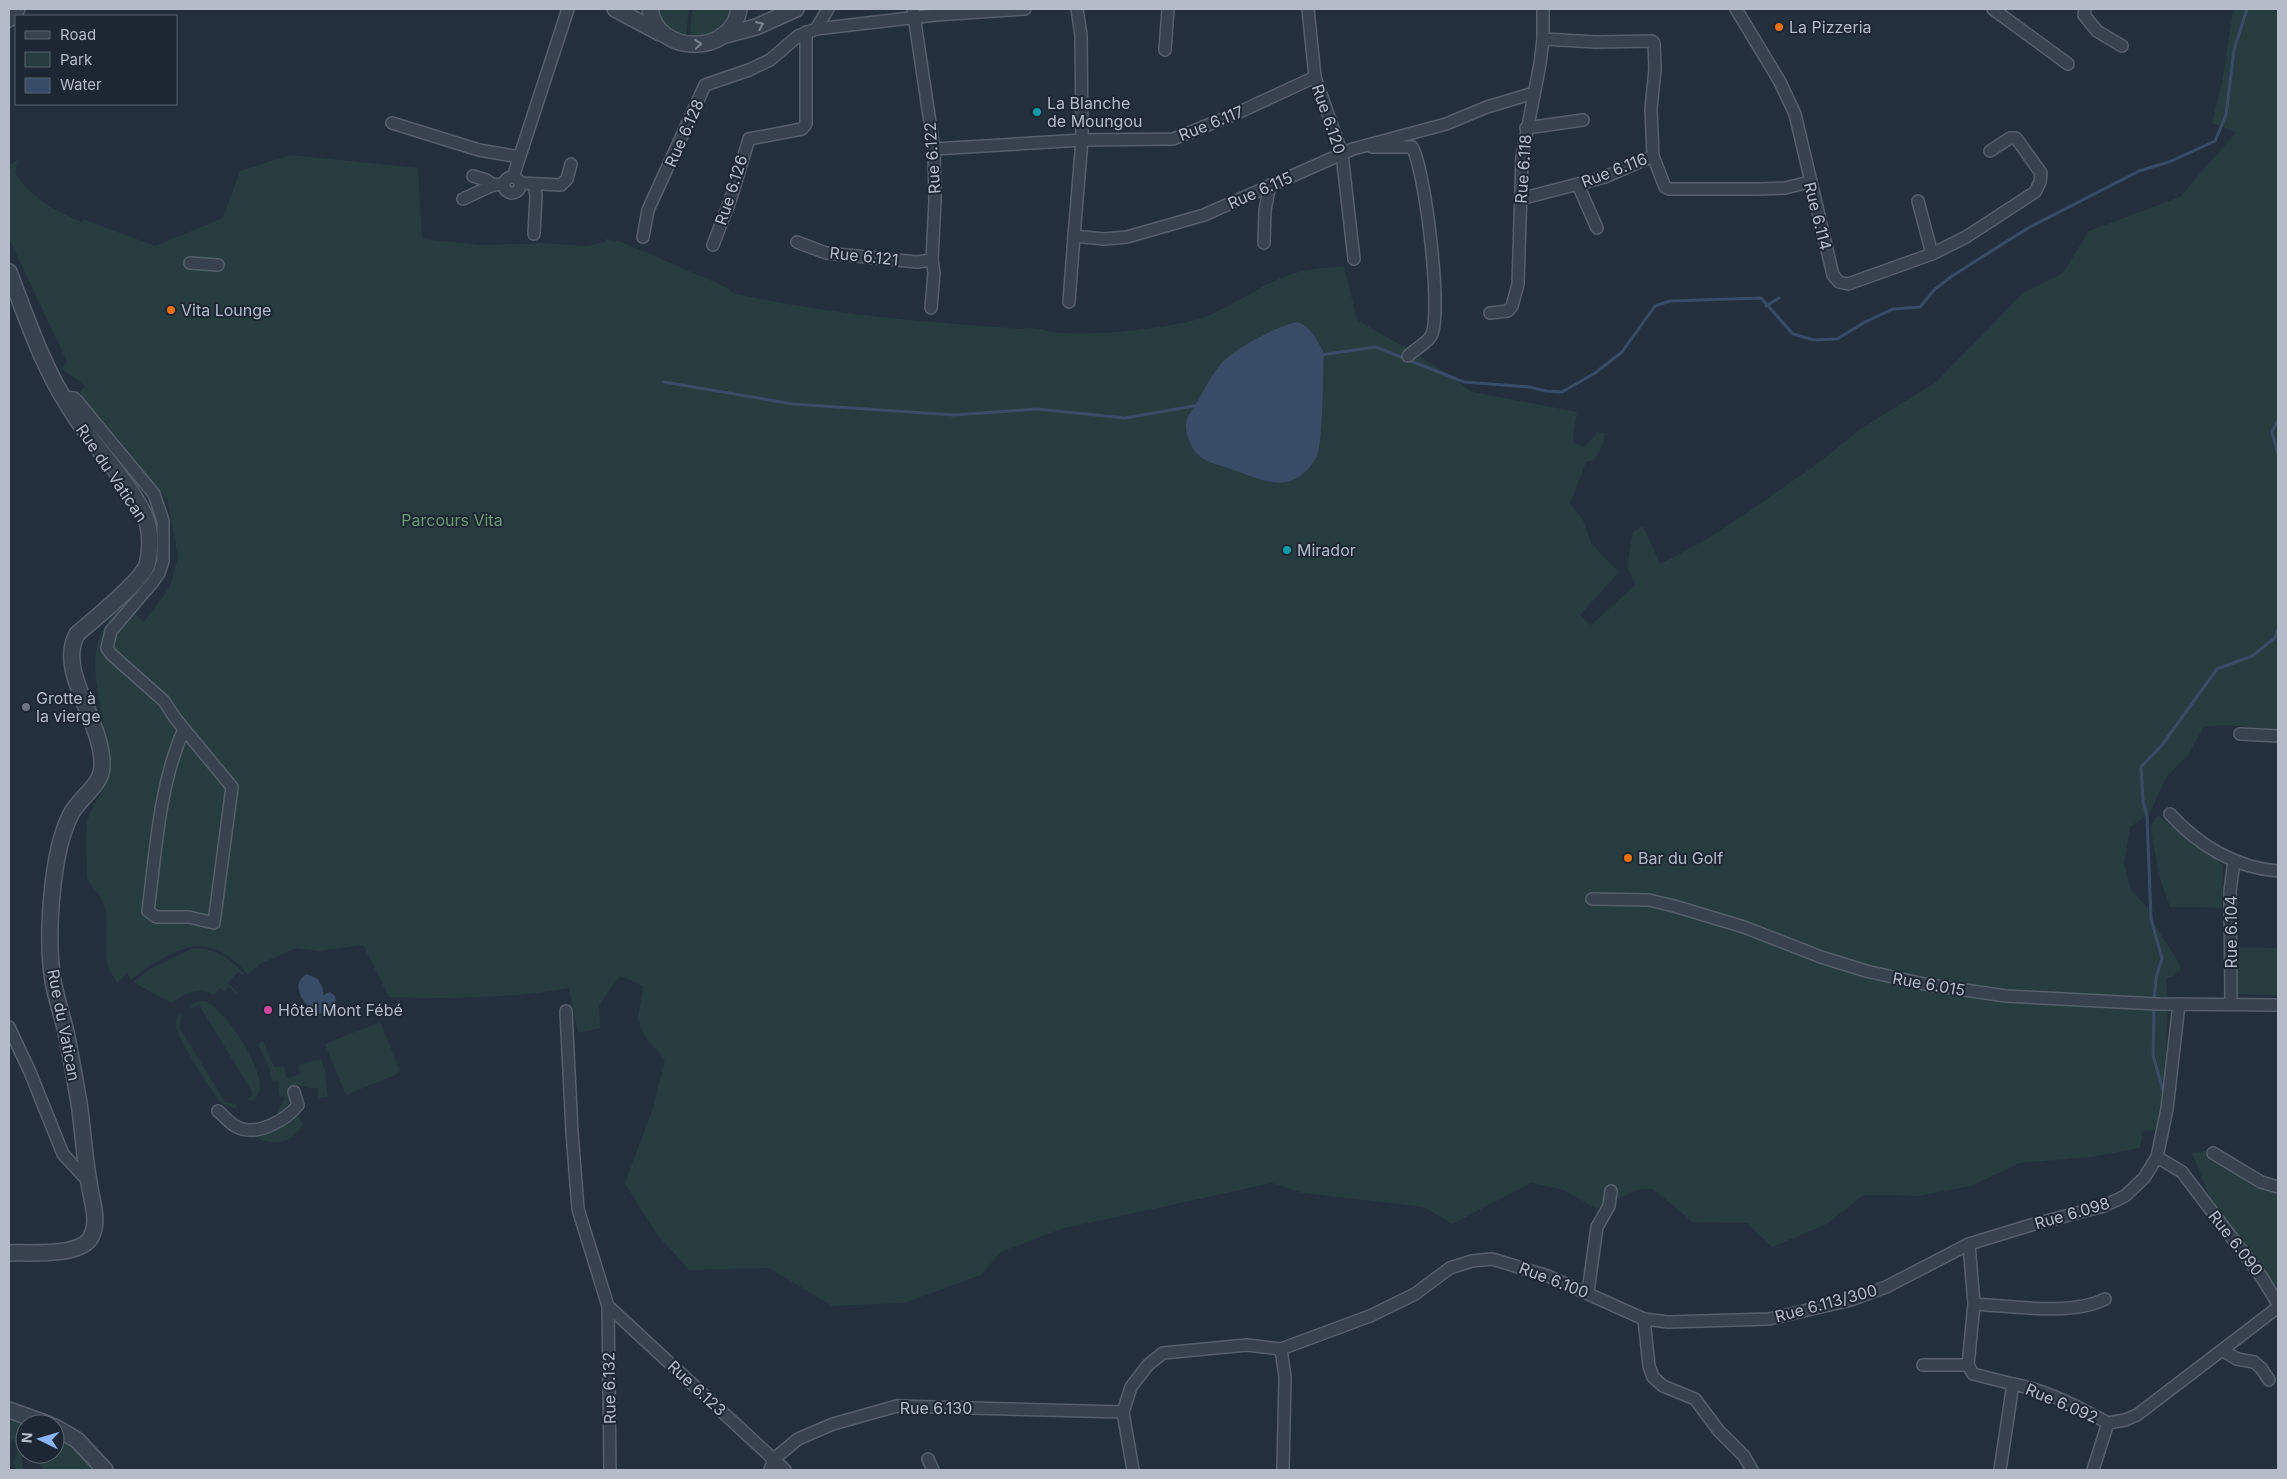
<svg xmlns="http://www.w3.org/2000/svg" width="2287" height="1479" font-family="Inter,sans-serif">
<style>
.green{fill:#263c3f}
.water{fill:#394c67}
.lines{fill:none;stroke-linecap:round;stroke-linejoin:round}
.stream{stroke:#394c67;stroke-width:3}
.minor-casing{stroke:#565f6c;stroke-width:14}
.tertiary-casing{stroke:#565f6c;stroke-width:18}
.minor{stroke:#38414e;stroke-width:11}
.tertiary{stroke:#38414e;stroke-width:15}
.oneway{stroke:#7c8592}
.food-dot{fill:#e8710a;stroke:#1d2633;stroke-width:2}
.culture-dot{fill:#0f9aa8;stroke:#1d2633;stroke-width:2}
.worship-dot{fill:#6b7280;stroke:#1d2633;stroke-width:2}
.hotel-dot{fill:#d1479c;stroke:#1d2633;stroke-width:2}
.labels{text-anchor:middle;stroke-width:4;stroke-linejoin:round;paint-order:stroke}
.poi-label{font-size:16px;fill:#b4bcc9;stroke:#1d2633;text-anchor:start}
.street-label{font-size:16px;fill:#b4bcc9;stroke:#1d2633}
.park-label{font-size:16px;fill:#6b9a76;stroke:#1d2633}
</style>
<rect width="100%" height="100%" fill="#242f3e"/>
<!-- green -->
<g class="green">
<path d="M656,9h33l-3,28c-17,-6 -23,-12 -30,-28z"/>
<path d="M692,9h39c-9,20 -20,26 -41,28z"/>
<path d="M2233,9h45v721l-53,-5 -16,1 -6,2 -14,26 -24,25 -15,34 -20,14 -6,36 7,27 18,19 2,10 28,44 1,7 -6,6 -8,2 2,25 -3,75 -2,33 -7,19 -13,1 -3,17 -48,9 -72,6 -49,23 -53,10 -55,-1 -36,29 -55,23 -25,-24 -54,-1 -40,-33 -17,1 -39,19 -33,-19 -32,-7 -80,41 -28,-17 -121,-14 -31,-10 -211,46 -60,23 -20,23 -77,28 -72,3 -63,-38 -80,2 -34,-38 -30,-49 27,-72 13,-51 -21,-24 -6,-17 5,-33 -23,-10 -21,29 1,23 -22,5 -9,-45c-60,11 -119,11 -180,9l-26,-52 -44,6 -23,-3 -36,16 -12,11c-11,-15 -32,-30 -52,-29 -17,1 -52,22 -65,34l-4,-7 -10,10c-3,-5 -7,-11 -9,-17 -5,-18 1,-38 -3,-57 -3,-16 -13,-19 -17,-29 -2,-5 -2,-51 -1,-57 4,-21 22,-33 22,-56 1,-54 -41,-124 17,-162l18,17 26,-35 8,-30 -10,-56 -63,-79 -27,-26 7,-10 -24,-18 6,-6 -58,-124v-73l9,-5 -3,14c24,28 33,34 67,48l1,-3 72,27 68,-28 17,-47 50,-16 128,13 4,71 60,6 62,-2 43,3 18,-4 1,-3 16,3 104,45 7,6c94,22 192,29 289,36 17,-4 24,4 40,4 42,2 85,-3 126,-11 40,-9 71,-40 111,-50 14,-4 30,-4 45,-6l13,54 63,36 53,36 104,20 -4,26 1,5 11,4 12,-15 8,1 -3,14 -8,13 -8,2 -16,42 13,16 8,23 28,29 -39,43 11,10 44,-40 -8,-19 6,-34 10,-6 17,38 44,-23 38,-25 75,-52 45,-36 74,-46 86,-88 41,-21 26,-42 91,-34 56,-65 -24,-9 10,-40z"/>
<path d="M2158,816l51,36 14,14 -1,42 -52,-1 -10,-28 -10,-53z"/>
<path d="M2231,947l47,1v47l-47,-1z"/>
<path d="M194,948c21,0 41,13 52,29l-8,-5 -10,11 10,10 -1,1 -8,-7 -5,4 -4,-3 -6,7c-17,-8 -28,-2 -43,8l-38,-21 17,-13z"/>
<path d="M205,1001c20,8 57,65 55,87 -1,6 -4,10 -8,13l-5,-1 6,-7 -54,-88 -8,3 -2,-2 7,-4z"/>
<path d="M180,1013l2,3 -3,11 46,75 11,2 1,4c-5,0 -10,-1 -14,-4 -9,-7 -45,-66 -47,-77 -1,-5 1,-10 4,-14z"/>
<path d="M380,1022l20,48 -5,5 -49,20 -21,-51z"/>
<path d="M263,1041l11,26 10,-1 3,12 13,-4 -1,-9 22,-6 4,12 3,26 -9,1 -1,-10h-9l-6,-2 -14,5v11l-7,14 -5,-3 8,-15 -6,-3 -1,-15 -6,1 -4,-16 -10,-21z"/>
<path d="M293,1117h6l4,8c-13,20 -33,22 -52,9l15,-1z"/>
<path d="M2209,1150l37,23 32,8v121l-59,-81 -27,-68z"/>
<path d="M9,1421l17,3 -1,30h4l-7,3 1,13h-6l-4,-7 4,-11 -3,-11 -5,-3z"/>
<path d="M55,1436l17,7 4,10 17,17h-49l-7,-9 -1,-7h19z"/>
</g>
<!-- water -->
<g class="water">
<path d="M1297,322c13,3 21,20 27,31 -1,17 -1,91 -7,103 -22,39 -49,27 -83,14 -19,-7 -37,-7 -45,-30 -3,-8 -4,-13 -2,-22 12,-17 20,-37 33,-53 13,-16 57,-39 77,-43z"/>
<path d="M307,974l11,5 5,10v6l7,-3 5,4 1,7 -5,9 -14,2c-12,-8 -29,-30 -10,-40z"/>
</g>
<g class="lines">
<!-- stream -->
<g class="stream">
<path d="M1766,306l13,-8"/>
<path d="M1320,355l56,-8 88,35 65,5 17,4 16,1 33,-19 27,-21 33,-46 15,-5 91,-3 32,36 21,6 23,-1 28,-17 28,-13 27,-2 14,-17 18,-14 76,-48 111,-57 30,-9 46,-21 11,-26 8,-65 13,-41"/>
<path d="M664,382l129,22 161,11 83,-6 88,9 74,-13"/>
<path d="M2278,420l-6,12 6,22"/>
<path d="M2154,1001l2,-23 6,-20 -11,-39 -4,-103 -4,-15 -2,-34 21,-22 55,-76 35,-13 23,-18 3,-9"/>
<path d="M2154,1007l-1,48 11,39"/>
</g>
<!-- minor casing -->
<g class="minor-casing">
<g id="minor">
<path d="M913,9l21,140 1,52 -3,59 2,13 -3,35"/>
<path d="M1077,9l4,26 1,105 91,-1 60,-24 82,-38"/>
<path d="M1308,9l7,68 27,77 12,105"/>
<path d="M1736,9l44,73 15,32 38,161 6,7 9,2 84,-30 -14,-53"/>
<path d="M1993,9l75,55"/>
<path d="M2085,9l-1,6 13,16 25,15"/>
<path d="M816,29l120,-14 89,-6"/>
<path d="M1165,50l3,-41"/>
<path d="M392,123l87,27 40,7"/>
<path d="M1526,128l57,-8"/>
<path d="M1372,147h40c13,21 31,168 19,189 -4,7 -17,14 -23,20"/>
<path d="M934,149l148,-9 -8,96 30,3 23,-2 77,-22 149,-66 93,-25 41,-17 47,-14"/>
<path d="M1653,156l12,31 4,2h89l27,-1 25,-6"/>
<path d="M473,176l13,4 7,5"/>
<circle cx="512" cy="185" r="8"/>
<path d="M513,177l55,-168"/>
<path d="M520,183l41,2 6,-6 4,-15"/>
<path d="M534,184l2,11 -2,39"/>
<path d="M1578,185l19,43"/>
<path d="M463,199l30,-14 11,-1"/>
<path d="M1520,199l85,-22 48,-21 -2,-47 4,-40 -1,-26 -2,-2 -56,1 -53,-3"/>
<path d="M643,237l5,-27 57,-125 44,-15 21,-10 28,-24 18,-7 12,-20"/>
<path d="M797,242l29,11 91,9 15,-2"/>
<path d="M1264,243l1,-33 5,-25"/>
<path d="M713,245l18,-47 18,-59 53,-10 4,-5v-92"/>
<path d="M1932,254l34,-17 69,-45 5,-10 1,-9 -25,-35h-6l-20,13"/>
<path d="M190,263l28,2"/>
<path d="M1069,302l5,-66"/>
<path d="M1490,313l18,-2 4,-5 6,-22 4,-127 18,-93 3,-25v-30"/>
<path d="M63,397l11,1 4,4 76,92 9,27v40l-4,12 -7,10 -41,48 -4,17 4,6 53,47 11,17 57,69 -18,136 -25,-6h-33l-8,-6c8,-61 11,-126 36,-182"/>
<path d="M2240,734l38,2"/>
<path d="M2170,814c28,31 66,54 108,57"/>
<path d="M1592,899l57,1 25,6 70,21 77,30 45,14 58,13 82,12 151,8 121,1"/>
<path d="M2231,1004l-1,-113 4,-30"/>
<path d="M566,1011l6,121 6,77 30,97 2,164"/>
<path d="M9,1027l21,45 33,82 25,27"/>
<path d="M218,1111c6,5 12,13 19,16 20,10 49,-7 61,-22l-4,-13"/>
<path d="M2213,1153l48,29 17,5"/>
<path d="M1969,1244l5,60 -6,61 5,9 40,10"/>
<path d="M1588,1292l9,-65 12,-21 2,-15"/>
<path d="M1974,1304c37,2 98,12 131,-5"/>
<path d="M608,1306l177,164"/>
<path d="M1644,1319l24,3 101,-3 82,-19 35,-13 83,-43 62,-19 73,-19 21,-10 19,-18 13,-21"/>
<path d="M1281,1349l4,28 -2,93"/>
<path d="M2222,1350l15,9 17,3 7,6 8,12"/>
<path d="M1923,1365h45"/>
<path d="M928,1459l5,11"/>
<path d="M770,1470l4,-11 24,-20 35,-15 64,-18 226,6"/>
<path d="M1133,1470l-10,-58 8,-25 17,-22 15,-12 84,-8 34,4 89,-33 45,-22 35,-26 22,-7 20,-2 56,17 96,43 5,47 4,11 10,9 32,13 24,32 25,25 8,14"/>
<path d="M2000,1470l13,-86c33,6 65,23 95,39"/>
<path d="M2093,1470l15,-47 17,-3 12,-5 140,-107 1,-4 -17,-28 -79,-104 -25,-15 10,-48 12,-105"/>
</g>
</g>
<!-- tertiary casing -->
<g class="tertiary-casing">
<g id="tertiary">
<path d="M615,9l45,24"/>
<path d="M650,9c7,47 82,47 89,0"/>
<path d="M9,19l8,-10"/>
<path d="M722,36l34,-9 40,-18"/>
<path d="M9,272c18,47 34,96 62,138 22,36 56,69 74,106 6,15 6,34 2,49 -7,18 -53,54 -70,69 -21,38 27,88 25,133 -1,19 -23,31 -31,47 -20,38 -25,124 -18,167 3,17 9,34 13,51 5,24 9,48 13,71 4,26 5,53 10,79 2,18 11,38 2,55 -10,20 -62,15 -82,16"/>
<path d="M9,1410l39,14"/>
<path d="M55,1427l22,13 28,30"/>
</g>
</g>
<!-- minor -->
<use href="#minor" class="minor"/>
<!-- tertiary -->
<use href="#tertiary" class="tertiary"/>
</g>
<!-- one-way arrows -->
<defs><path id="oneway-chevron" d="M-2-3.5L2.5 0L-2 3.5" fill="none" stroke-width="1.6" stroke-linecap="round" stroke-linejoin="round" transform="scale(1.25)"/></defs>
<g class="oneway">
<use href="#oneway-chevron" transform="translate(760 25) rotate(-23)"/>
<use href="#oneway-chevron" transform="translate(698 44) rotate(-5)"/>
</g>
<!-- markers -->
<g class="food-dot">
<circle cx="1779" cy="27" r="5"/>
<circle cx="171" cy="310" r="5"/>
<circle cx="1628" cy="858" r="5"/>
</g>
<g class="culture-dot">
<circle cx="1037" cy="112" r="5"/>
<circle cx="1287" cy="550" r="5"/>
</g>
<circle class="worship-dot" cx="26" cy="707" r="5"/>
<circle class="hotel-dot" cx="268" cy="1010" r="5"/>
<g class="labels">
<!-- poi labels -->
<g class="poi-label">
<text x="1789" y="33">La Pizzeria</text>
<text x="1047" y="109">La Blanche<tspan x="1047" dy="18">de Moungou</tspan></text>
<text x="181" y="316">Vita Lounge</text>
<text x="1297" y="556">Mirador</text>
<text x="36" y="704">Grotte à<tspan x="36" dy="18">la vierge</tspan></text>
<text x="1638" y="864">Bar du Golf</text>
<text x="278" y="1016">Hôtel Mont Fébé</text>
</g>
<!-- street labels -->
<g class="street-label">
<text transform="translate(1329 119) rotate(71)" y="6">Rue 6.120</text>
<text transform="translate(1211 123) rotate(-22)" y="6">Rue 6.117</text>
<text transform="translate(684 133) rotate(-66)" y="6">Rue 6.128</text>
<text transform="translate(932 158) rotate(-94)" y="6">Rue 6.122</text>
<text transform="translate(1523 169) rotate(-86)" y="6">Rue 6.118</text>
<text transform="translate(1614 170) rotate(-21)" y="6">Rue 6.116</text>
<text transform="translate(731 190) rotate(-72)" y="6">Rue 6.126</text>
<text transform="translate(1260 190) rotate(-24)" y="6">Rue 6.115</text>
<text transform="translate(1818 216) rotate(76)" y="6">Rue 6.114</text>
<text transform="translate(864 256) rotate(6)" y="6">Rue 6.121</text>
<text transform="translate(112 473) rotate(56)" y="6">Rue du Vatican</text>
<text transform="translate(2231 932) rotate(-90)" y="6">Rue 6.104</text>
<text transform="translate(1929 984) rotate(10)" y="6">Rue 6.015</text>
<text transform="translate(64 1025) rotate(79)" y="6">Rue du Vatican</text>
<text transform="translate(2072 1213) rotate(-16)" y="6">Rue 6.098</text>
<text transform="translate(2236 1243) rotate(52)" y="6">Rue 6.090</text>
<text transform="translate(1554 1280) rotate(21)" y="6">Rue 6.100</text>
<text transform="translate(1826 1303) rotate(-15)" y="6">Rue 6.113/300</text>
<text transform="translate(609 1388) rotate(-91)" y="6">Rue 6.132</text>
<text transform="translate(697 1388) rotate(43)" y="6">Rue 6.123</text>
<text transform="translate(2062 1403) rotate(23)" y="6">Rue 6.092</text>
<text x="936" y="1414">Rue 6.130</text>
</g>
<!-- park labels -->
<g class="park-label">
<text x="452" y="526">Parcours Vita</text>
</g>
</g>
<!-- border -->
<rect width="2287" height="1479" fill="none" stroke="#b4bcc9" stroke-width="20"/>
<!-- legend -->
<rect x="15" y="15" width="162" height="90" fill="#1d2633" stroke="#59626f"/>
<rect x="25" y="31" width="25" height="8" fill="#38414e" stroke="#59626f"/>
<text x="60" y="40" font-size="15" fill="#b4bcc9">Road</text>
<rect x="25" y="52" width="25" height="15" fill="#263c3f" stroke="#59626f"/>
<text x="60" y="65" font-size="15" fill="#b4bcc9">Park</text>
<rect x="25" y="78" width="25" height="15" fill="#394c67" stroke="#59626f"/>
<text x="60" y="90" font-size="15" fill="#b4bcc9">Water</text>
<!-- north arrow -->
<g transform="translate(40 1439) rotate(275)"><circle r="24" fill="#1d2633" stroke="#59626f"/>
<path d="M0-4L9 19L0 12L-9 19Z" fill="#8ab4f8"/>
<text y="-8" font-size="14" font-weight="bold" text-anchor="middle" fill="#b4bcc9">N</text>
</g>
</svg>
